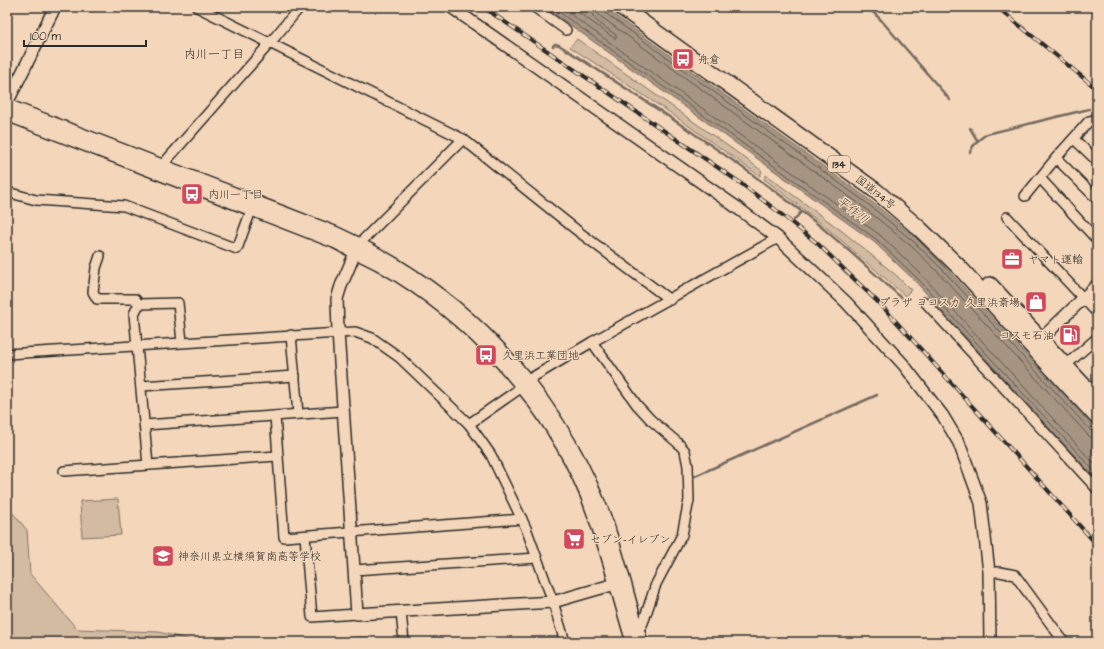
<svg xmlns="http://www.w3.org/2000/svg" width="1104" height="649" font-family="'Architects Daughter','Klee One',sans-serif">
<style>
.green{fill:#d3bba2;stroke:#7f7366}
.water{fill:#a79583;stroke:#756b60}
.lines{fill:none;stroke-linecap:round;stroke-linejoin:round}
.shore{stroke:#5d554e;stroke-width:1}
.stream{stroke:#756b60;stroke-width:2.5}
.minor-casing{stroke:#2b2b2b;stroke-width:12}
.tertiary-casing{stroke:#2b2b2b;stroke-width:14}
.trunk-casing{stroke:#2b2b2b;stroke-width:18}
.minor{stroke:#f4d7ba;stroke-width:9}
.tertiary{stroke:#f4d7ba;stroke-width:11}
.trunk{stroke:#f4d7ba;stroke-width:15}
.rail-casing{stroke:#2b2b2b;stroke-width:4}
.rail{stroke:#f4d7ba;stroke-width:2.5;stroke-dasharray:8;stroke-linecap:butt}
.labels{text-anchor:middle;stroke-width:3;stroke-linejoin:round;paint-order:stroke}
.shield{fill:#f4d7ba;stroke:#675f56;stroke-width:1}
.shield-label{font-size:10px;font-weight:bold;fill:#2b2b2b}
.poi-label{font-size:11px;fill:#2b2b2b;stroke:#f4d7ba;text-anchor:start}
.street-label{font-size:11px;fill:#2b2b2b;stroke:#f4d7ba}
.neighbourhood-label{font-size:12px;fill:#2b2b2b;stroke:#f4d7ba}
.water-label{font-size:12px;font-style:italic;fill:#4a4641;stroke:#f4d7ba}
</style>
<rect width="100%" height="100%" fill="#f4d7ba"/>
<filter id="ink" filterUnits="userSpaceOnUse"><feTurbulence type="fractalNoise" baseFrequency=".025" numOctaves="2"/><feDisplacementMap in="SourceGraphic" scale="8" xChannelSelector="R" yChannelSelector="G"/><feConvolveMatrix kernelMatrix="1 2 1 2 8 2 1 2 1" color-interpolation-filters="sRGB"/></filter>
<g filter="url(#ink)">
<!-- green -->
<g class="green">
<path d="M577,39l172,122 13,10 -2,5 -94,-66 -96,-63z"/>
<path d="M766,175l76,56 55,45 14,14 -6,6c-46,-41 -92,-81 -141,-117z"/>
<path d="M118,499l3,36 -39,2 -2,-36z"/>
<path d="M7,506l20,24 3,44 47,55 82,3 40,10h-192z"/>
<path d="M357,637h11l-7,5h-39z"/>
</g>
<!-- water -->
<path class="water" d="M545,7h58l264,191 50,41 28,28 152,164v49l-184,-201 -39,-37z"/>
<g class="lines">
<!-- shore -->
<g class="shore">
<path d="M552,7l324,232 40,38 181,197"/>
<path d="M560,7l320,228 40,38 177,194"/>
<path d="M571,7l43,31h2v-3c-10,-8 -25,-14 -26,-28"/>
<path d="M596,7l1,5 3,4 261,189 50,41 28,27 150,163 3,2 5,1"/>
<path d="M602,7l2,5 260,189 50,41 29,28 149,162 5,2"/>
</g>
<!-- stream -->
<g class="stream">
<path d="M868,7l13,13 69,80"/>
<path d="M553,46l2,-2 4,1c82,53 165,106 242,166 36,27 69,59 103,89"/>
<path d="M970,128l7,12"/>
<path d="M970,152c4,-9 9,-13 17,-18l102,-25"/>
<path d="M794,220l8,-9"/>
<path d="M695,476l182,-81"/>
</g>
<!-- minor casing -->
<g class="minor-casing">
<g id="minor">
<path d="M197,7l266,132 116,93 91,68"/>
<path d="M534,7l32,23"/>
<path d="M1074,139l23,22"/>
<path d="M1056,158l41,41"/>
<path d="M158,170l112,-127 30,-36"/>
<path d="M1040,178l57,62"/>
<path d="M7,192l29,8 88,6 113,43 16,-44"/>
<path d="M1025,196l31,-38 33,-37 8,-2"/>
<path d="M1007,217l90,96"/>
<path d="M359,244l104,-105"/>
<path d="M100,256l-4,12 -3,24 4,7h38l4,5"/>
<path d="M925,302l172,187"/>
<path d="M291,335l7,79"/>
<path d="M592,342l45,63 14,15 27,23 7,8 3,15 1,34 -7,35 -26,49 -12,36 -2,5 -4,4"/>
<path d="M7,354l348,-22 17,6 27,19 70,67"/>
<path d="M1066,365l31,-27"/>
<path d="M141,386l154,-10"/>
<path d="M275,416l9,121 238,-18"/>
<path d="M145,425l198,-14"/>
<path d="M148,465l-14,-151 5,-10 39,-1 4,39"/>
<path d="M64,471l213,-15"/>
<path d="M305,536l7,81 45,-3"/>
<path d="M354,570l183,-12"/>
<path d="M989,572h11l15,3 49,67"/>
<path d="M401,612l3,30"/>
<path d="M565,642l-12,-40 -27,-74 -35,-73 -22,-31 53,-37 6,-7 64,-38 186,-104"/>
</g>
</g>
<!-- tertiary casing -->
<g class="tertiary-casing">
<g id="tertiary">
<path d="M451,7l281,197 46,34 68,64 57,62 40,52 16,27 22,60 8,69 1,70"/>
<path d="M7,103l48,-96"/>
<path d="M7,105l330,128c122,56 215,150 265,276 17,43 26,89 40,133"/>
<path d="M7,115l327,127c15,8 31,15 46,23 90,52 166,134 206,230 19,47 31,98 46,147"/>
<path d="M358,246l-17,40 -4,13 1,33 19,282 196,-12 69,-20"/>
<path d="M1036,344l61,-59"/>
</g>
</g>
<!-- trunk casing -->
<g class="trunk-casing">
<g id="trunk">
<path d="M621,7l255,184 44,38 40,39 137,149"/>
<path d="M990,285l107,115"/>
</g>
</g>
<!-- minor -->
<use href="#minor" class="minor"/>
<!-- tertiary -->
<use href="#tertiary" class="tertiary"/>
<!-- trunk -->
<use href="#trunk" class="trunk"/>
<!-- rail casing -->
<g class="rail-casing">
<g id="rail">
<path d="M483,7l256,175 37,28 42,34 65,63 214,238"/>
<path d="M997,7l100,82"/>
</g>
</g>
<!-- rail -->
<use href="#rail" class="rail"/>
</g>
</g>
<!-- icons -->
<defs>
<g id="bus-square" transform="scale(1.15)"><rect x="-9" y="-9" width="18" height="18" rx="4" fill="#d1495b" stroke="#f4d7ba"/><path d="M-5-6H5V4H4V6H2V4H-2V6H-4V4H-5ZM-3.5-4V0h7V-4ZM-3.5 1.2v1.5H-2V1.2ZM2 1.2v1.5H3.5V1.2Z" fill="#fff"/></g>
<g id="office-square" transform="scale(1.15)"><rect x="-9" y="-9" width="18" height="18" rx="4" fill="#d1495b" stroke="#f4d7ba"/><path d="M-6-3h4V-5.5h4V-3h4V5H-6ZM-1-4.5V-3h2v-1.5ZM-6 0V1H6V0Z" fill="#fff"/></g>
<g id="shop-square" transform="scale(1.15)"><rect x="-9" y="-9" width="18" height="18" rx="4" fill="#d1495b" stroke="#f4d7ba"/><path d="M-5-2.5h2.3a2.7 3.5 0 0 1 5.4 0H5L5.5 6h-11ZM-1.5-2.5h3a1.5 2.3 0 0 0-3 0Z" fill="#fff"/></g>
<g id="fuel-square" transform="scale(1.15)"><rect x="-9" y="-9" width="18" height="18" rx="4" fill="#d1495b" stroke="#f4d7ba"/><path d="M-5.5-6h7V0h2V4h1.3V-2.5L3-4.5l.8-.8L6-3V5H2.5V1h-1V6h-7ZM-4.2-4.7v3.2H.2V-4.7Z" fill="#fff"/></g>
<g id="supermarket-square" transform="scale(1.15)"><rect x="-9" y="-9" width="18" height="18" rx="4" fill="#d1495b" stroke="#f4d7ba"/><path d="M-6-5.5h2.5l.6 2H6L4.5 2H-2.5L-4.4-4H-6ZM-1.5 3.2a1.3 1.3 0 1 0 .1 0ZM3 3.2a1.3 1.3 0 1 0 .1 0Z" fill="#fff"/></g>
<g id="school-square" transform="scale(1.15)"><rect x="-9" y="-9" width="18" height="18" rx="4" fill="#d1495b" stroke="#f4d7ba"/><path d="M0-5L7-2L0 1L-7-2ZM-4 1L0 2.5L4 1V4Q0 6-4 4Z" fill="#fff"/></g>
</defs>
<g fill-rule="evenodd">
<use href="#bus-square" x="683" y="59"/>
<use href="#bus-square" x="192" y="194"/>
<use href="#office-square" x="1012" y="259"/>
<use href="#shop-square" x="1036" y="302"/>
<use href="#fuel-square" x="1070" y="335"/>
<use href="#bus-square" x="486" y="355"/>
<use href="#supermarket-square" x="574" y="539"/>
<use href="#school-square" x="163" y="556"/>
</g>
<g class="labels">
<!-- shield labels -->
<rect class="shield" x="828" y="156" width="22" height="16" rx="3"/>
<g class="shield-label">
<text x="839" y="168">134</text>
</g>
<!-- poi labels -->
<g class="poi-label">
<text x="698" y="63">舟倉</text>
<text x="208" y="198">内川一丁目</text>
<text x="1028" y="263">ヤマト運輸</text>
<text x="1020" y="306" text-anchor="end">プラザ ヨコスカ 久里浜斎場</text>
<text x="1054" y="339" text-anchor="end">コスモ石油</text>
<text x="502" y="359">久里浜工業団地</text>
<text x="590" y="543">セブン-イレブン</text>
<text x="178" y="560">神奈川県立横須賀南高等学校</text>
</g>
<!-- street labels -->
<g class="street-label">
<text transform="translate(876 192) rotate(38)" y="4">国道134号</text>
</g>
<!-- neighbourhood labels -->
<g class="neighbourhood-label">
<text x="214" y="58">内川一丁目</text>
</g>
<!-- water labels -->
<g class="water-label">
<text transform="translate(853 210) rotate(38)" y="4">平作川</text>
</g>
</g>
<!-- margin -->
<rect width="1104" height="649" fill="none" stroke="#f4d7ba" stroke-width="24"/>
<rect x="12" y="12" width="1080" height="625" fill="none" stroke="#2b2b2b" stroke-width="1.5" filter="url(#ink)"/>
<!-- scale -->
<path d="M24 40v6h122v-6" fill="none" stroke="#2b2b2b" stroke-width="2"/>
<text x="30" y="40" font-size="12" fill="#2b2b2b" stroke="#f4d7ba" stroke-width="3" paint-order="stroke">100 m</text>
</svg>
